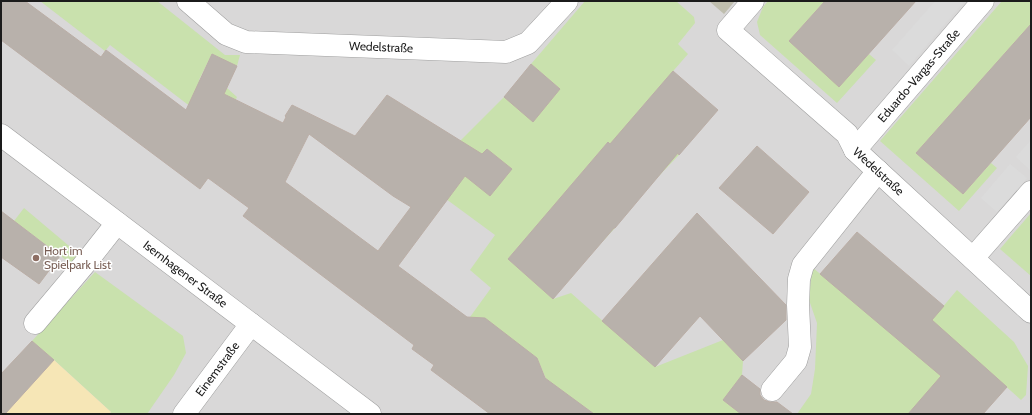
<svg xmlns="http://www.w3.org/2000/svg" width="1032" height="415" font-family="Cabin,sans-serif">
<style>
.residential{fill:#d9d8d8}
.construction{fill:#bfbeae}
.grass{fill:#c9e1ad}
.sand{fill:#f6e6b6}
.parking{fill:#dbdbdb}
.building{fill:#b8b1ab;stroke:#bbaea6;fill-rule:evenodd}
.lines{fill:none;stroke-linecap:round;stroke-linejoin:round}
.minor-casing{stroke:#9f9f9f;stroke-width:23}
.minor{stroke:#fff;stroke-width:22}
.education-dot{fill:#8d6e63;stroke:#fff;stroke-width:1.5}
.labels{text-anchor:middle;stroke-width:3;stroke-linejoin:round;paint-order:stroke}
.street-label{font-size:12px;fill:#1b1b1b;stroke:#fff}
.education-label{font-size:12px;fill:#785e54;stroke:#fff;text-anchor:start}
</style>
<rect width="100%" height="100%" fill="#ebe8e2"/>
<!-- residential -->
<rect class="residential" x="1" y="1" width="1030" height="413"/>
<!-- construction -->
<path class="construction" d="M709,1h26l-11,13z"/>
<!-- grass -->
<g class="grass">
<path d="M40,1h117l68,54h15l-3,11 -25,-12 -13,26 25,13 3,-5 10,9 -16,33 -111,-85 -5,6z"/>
<path d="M585,1h91l18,16 1,6 -17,21 10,10 -54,62 45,39 -25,26 -46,-39 -40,47 47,39 -24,26 -45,-39 -38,44 45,40 18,-6 84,74 68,-27 20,21 -1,14 -19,25 18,14h-147l-48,-35 -9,-21 -5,-4 -4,5 -58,-42 21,-29 -21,-18 25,-35 -68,-50 33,-44 44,-44 29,24 27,-32 -29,-25z"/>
<path d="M768,1h57l-36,40 50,45 30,-32 7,6 -39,43 -77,-68 -3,-13 6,-15z"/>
<path d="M1002,1h29v23l-115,129 47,41 28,-31 6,5 -38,43 -79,-70z"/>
<path d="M24,208l57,48 -7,10 -60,-45z"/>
<path d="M1031,213v63l-31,-27z"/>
<path d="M812,267l96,81 49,-58 57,52 14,24 -2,29 -5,5 -56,-50 -57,64h-111l14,-20 4,-25 2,-46 -8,-23z"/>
<path d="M95,272l88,64 3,17 -12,22 -27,39h-38l2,-2 -57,-52 -22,-19z"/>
</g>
<!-- sand -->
<path class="sand" d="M54,360l57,52 -2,2h-104z"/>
<!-- parking -->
<g class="parking">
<path d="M935,1h26l2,2 -54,63 -17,-16z"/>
<path d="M1031,140v31l-15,-14z"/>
<path d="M1010,164l17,14 -30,34 -16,-14z"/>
</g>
<!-- building -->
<g class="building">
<path d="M1,1h24l76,56 5,-7 80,60 26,-56 25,12 -13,28 59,29 3,-6 -1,-1 7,-11 63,31 32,-41 95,59 5,-5 25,20 -22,27 -25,-20 -67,90 69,51 18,1 52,40 8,20 49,36h-104l-59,-44 3,-5 -22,-16 2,-4 -171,-129 6,-8 -41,-30 -8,11 -199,-149zM309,134l84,62 18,11 -33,44 -93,-69z"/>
<path d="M825,1h91l-77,86 -50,-46z"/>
<path d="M1031,24v93l-68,77 -47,-41z"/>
<path d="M531,64l29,25 -27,33 -29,-25z"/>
<path d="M673,71l45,39 -39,45 -1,-2 -63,75h-1l-61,71 -45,-40 100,-117 2,2z"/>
<path d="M757,146l52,46 -36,42 -54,-46z"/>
<path d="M1,211l59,45 -21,28 -38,-27z"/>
<path d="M697,213l89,92v15l-43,41 -43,-45 -45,51 -53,-46z"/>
<path d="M857,232l87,74 -12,14 75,67 -24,27h-75l33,-38 -121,-102z"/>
<path d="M32,341l22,19 -49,54h-4v-40z"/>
<path d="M742,375l18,14v6l4,5 6,2h7l16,12h-52l-18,-14z"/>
</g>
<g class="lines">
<!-- minor casing -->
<g class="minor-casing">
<g id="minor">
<path id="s1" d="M188,1l38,33 20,8 260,10 22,-9 39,-42"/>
<path id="s2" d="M753,1l-25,29 119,104 8,16 176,162"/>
<path id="s3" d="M1,135l369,279"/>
<path id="s4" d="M855,150l128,-149"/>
<path d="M973,258l58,-66"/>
<path d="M35,323l52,-62 30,-38"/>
<path d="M772,390l24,-29 4,-14 -2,-42 1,-26 4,-14 75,-94"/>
<path id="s5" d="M184,414l67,-90"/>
</g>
</g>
<!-- minor -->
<use href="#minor" class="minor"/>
</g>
<!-- markers -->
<circle class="education-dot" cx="36" cy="258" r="4"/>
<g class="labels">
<!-- street labels -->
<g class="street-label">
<text dy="4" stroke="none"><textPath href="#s1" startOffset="207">Wedelstraße</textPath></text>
<text dy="4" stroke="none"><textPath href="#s4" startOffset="98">Eduardo-Vargas-Straße</textPath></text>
<text dy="4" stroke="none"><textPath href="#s2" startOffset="246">Wedelstraße</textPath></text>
<text dy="4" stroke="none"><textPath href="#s3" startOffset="231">Isernhagener Straße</textPath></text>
<text dy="4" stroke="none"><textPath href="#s5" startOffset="56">Einemstraße</textPath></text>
</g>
<!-- education labels -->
<g class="education-label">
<text x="44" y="255">Hort im<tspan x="44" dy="14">Spielpark List</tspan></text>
</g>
</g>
<!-- border -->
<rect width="1032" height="415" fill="none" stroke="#1b1b1b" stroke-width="4"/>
</svg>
